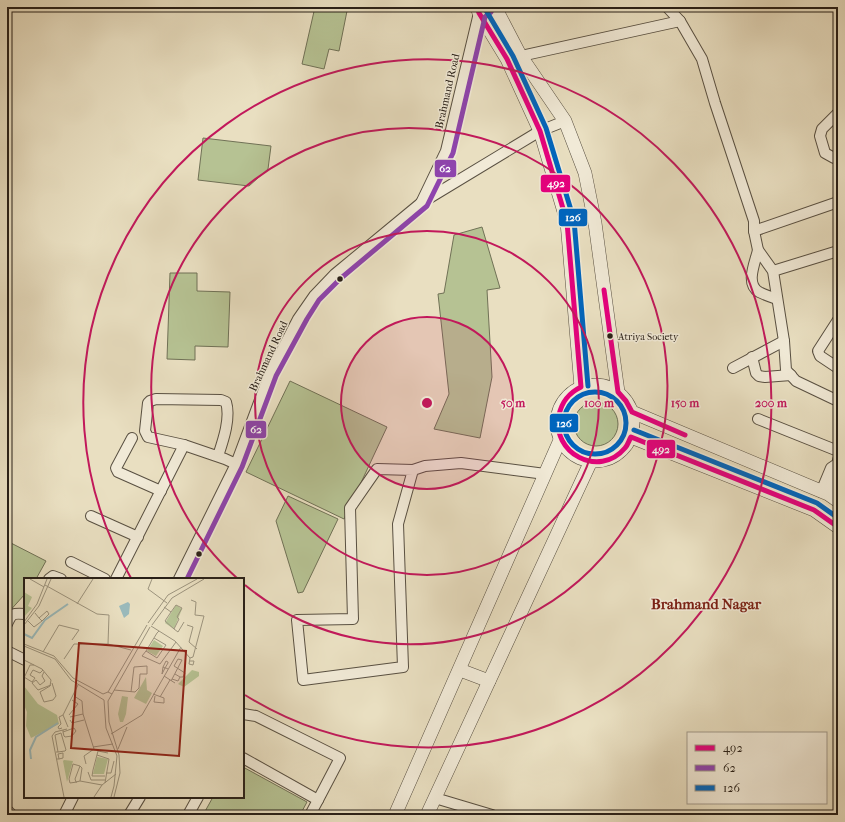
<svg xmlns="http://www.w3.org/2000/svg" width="845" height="822" font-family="'IM FELL French Canon',serif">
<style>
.green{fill:#b6c293;stroke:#707156}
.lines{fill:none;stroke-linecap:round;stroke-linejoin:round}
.minor-casing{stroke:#595042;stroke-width:12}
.tertiary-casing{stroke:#595042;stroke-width:14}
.minor{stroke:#f1ead7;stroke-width:10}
.tertiary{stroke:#f1ead7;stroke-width:13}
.bus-1-casing{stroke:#f1ead7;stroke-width:8}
.bus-2-casing{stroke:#f1ead7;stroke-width:8}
.bus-3-casing{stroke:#f1ead7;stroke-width:8}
.bus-1{stroke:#e5007d;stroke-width:5}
.bus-2{stroke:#8e44ad;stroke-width:5}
.bus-3{stroke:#0065bd;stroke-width:5}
.ring{fill:none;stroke:#c2185b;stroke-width:2}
.bus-dot{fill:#292018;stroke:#f1ead7;stroke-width:1.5}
.labels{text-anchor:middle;stroke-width:3;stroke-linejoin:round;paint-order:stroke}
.bus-label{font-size:10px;fill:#292018;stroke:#f1ead7;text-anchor:start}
.street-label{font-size:11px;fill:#292018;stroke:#f1ead7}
.district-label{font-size:15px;font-weight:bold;fill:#7a1f14;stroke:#f1ead7}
.inset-river{fill:none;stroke:#9ababc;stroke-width:2}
.inset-road{fill:none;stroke:#9c937d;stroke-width:1}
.view{fill:#8f2418;fill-opacity:0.15;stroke:#8f2418;stroke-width:2}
.inset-edge{fill:none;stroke:#292018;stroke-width:2}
.centre{fill:#c2185b;stroke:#f1ead7;stroke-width:2}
.ring-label{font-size:12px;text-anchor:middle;font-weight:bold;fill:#c2185b;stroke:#f1ead7;stroke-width:3;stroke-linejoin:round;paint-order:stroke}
.line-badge{stroke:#f1ead7;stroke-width:1.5}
.badge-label{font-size:11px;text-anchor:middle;font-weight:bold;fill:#fff}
</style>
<rect width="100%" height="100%" fill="#e9dfc1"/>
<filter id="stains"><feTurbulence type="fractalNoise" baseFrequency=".005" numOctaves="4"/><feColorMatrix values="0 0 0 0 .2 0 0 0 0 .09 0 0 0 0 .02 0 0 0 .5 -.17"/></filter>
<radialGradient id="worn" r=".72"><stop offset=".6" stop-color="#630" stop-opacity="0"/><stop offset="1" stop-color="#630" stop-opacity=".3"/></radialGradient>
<!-- green -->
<g class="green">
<path d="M315,7h14l18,4 -8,40 -10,-2 -5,20 -22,-5z"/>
<path d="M203,138l68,8 -3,23 -19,17 -51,-6z"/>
<path d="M482,227l18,61 -13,2 5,87 -12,61 -46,-9 15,-35 -11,-100 6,-1 10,-58z"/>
<path d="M170,273h27v18l33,1 -2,55 -33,-1v14l-28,-1z"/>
<path d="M290,381l97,46 -43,92 -98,-47z"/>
<circle cx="596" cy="424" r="22"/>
<path d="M288,496l50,23 -35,73 -5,1 -22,-72z"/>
<path d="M7,541l39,20 -10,18h-11v15l-18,20z"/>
<path d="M243,767l64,35 -7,13h-97l10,-18h30z"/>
</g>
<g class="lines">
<!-- minor casing -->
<g class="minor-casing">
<g id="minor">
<path d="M667,7l13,14 22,38 13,44 39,118v10l4,19 15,21 11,70 2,29 10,11 42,20"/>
<path d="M507,59l173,-38"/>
<path d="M838,113l-16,16 -2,7 5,17 9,5 4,-1"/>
<path d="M421,203l25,-52 33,-138 7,-6"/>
<path d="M754,231l84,-29"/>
<path d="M758,250c-3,13 -13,34 1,42 6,3 12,5 18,7"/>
<path d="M773,271l65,-20"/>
<path d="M838,320l-20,31 2,5 18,12"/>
<path d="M752,357l4,16 3,3 6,1 26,-2"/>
<path d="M733,368l51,-27"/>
<path d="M758,419l80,32"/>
<path d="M132,438l-16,30 2,4 43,19"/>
<path d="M218,456c5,-15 13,-38 8,-54l-5,-2 -65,-1 -6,2 -2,2 -3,28 3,6 36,8 41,14 11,5"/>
<path d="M413,470l-15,54 5,143 -100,13 -6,-60 56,-1 -3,-111 27,-39 36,1 12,-4 36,-3 84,11"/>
<path d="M821,492l10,-24 6,-4"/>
<path d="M828,494l9,-24 1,-10"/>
<path d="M91,516l47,21"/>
<path d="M71,562l34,17"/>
<path d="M49,579l4,-3 8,3"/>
<path d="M116,579l68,-134"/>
<path d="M179,579l57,-115 34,-91 28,-54 16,-23 21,-22 86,-71 119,-72 25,-10"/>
<path d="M7,624c5,-11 6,-11 18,-10"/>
<path d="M7,651l18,9"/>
<path d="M243,714l13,2 84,42 -22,42"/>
<path d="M243,758l75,42 -8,15"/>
<path d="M435,798l57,17"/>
<path d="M7,810l5,5"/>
<path d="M64,815l9,-18"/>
<path d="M129,815l11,-18"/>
<path d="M188,815l10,-18"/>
</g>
</g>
<!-- tertiary casing -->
<g class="tertiary-casing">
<g id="tertiary">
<path d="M477,7l2,6 28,46 33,72 27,91 14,165"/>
<path d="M495,7l25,48 45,66 20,52 10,50 23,169"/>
<circle cx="595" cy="423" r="38"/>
<path d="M632,412l196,82 10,7"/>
<path d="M631,437l183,73 24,17"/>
<path d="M460,670l29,11"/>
<path d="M395,815l165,-375"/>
<path d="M427,815l164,-354"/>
</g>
</g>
<!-- minor -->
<use href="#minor" class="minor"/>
<!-- tertiary -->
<use href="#tertiary" class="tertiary"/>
<!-- bus-1 casing -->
<g class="bus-1-casing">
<g id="bus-1">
<path d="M477,7l2,6 28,46 33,72 27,91 14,165c-12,6 -19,14 -22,28 -8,38 40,64 66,33 3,-3 4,-8 6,-11l183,73 24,17"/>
<path d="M604,290l14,102 8,9 6,11 53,23"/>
</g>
</g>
<!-- bus-2 casing -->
<g class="bus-2-casing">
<path id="bus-2" d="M187,579l55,-112 34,-91 31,-57 12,-19 21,-21 87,-73 26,-53 32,-136 6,-5"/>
</g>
<!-- bus-3 casing -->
<g class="bus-3-casing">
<g id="bus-3">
<path d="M484,7l29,49 33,72 28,92 14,166"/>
<circle cx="595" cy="423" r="31"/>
<path d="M634,430l183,73 21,15"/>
</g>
</g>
<!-- bus-1 -->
<use href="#bus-1" class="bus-1"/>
<!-- bus-2 -->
<use href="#bus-2" class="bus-2"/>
<!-- bus-3 -->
<use href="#bus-3" class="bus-3"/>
</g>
<!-- distance rings -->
<circle cx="427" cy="403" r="86" fill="#c2185b" fill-opacity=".12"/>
<g class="ring">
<circle cx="427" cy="403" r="86"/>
<circle cx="427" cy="403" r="172"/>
<path d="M238 579A258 258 0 1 1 245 585"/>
<path d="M131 578A344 344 0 1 1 245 695"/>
</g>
<!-- markers -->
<g class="bus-dot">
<circle cx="340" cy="279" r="3.5"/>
<circle cx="610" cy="336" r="3.5"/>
<circle cx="199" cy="554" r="3.5"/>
</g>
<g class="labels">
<!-- bus labels -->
<g class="bus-label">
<text x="618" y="340">Atriya Society</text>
</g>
<!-- street labels -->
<g class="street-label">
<text transform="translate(447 91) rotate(-77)" y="4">Brahmand Road</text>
<text transform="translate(268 356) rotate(-65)" y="4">Brahmand Road</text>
</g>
<!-- district labels -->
<g class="district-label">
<text x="706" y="609">Brahmand Nagar</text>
</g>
</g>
<!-- overview -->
<g transform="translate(24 578)">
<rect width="220" height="220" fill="#e9dfc1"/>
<path d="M0,14l8,5 -4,9 4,2 -8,9zM152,27l6,4 -8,20 -9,-6zM130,62l9,6 -7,10 -9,-5zM168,92l7,2v4l-15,11 -6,-3zM122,99l1,13 5,3 -6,11 -12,-6zM0,108l14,18 19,11 2,9 -28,14 -5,-12 1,-14 -3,-7zM98,118l6,1 -2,17 -3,8h-3l-2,-8zM73,179l11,2 -4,15h-11zM40,182l9,1 -6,21 -4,-21z" fill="#b6c293"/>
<path d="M104,24l2,2 -1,10 -5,4 -5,-12z" fill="#9ababc"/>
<path class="inset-river" d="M0,56l8,4 13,-18 23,-16M7,181l-1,-9 6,-13 22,-14"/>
<path class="inset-road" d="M6,1l14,8M128,1l-4,10 19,14M21,7l52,29 12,1 -1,29M53,26l16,-25M140,29l7,5 -6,9 9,8 5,-10 -2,-2 5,-9 -6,-3 -5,7M11,35l4,5 3,3 7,-7 -2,-3 -8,7M4,43l6,6 8,-6M0,44l13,-18 10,-25M124,45l20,-28 29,-16M0,47l15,-19 12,-27M128,47l20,-27 32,-19M163,47l6,2 -4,15 8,7M127,48l24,15 15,17 3,-1 11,-41 -9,-1 1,-13 -5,-2M150,51l4,3 6,-10M130,60l12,7 -9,13 -11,-7 11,-18 2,-2M0,66l30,12 19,22 30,16M0,68l31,13 16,21 33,20 2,28 11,28 -3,30 -3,11M122,73l-4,5 18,8 16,-22M19,74l16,-27 20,5 -7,10M166,80l-1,6 4,1 1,-4h-4M40,81l10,-15h34l23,6M0,82l18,9 9,11 -1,6 -10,6 4,10 9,-2 3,-4 -4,-13M150,88l11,7 -2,4h-3M139,89l3,-6 2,1v1l-3,5 -3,6 1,-7 2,1h1l2,1M20,94l-2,4 3,5 -5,4 -4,-5 -4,3 6,7 13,-5M140,98l11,7M0,99l8,5 3,-4 -5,-3 3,-5 7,3 3,-3M0,100l6,-13h4M148,101l6,2 2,-4 -5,-3M147,103l11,-21 -4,-1 -4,7M90,112l21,2 4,-4 1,-14h7v-8l-13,1 -3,25M84,114l39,-67M79,116l5,-2 4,2 -4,7 1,21 10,33 1,18 -6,24M88,116l38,-67M129,116l11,4v5l-10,-1 1,-6M50,118l8,5 1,13 11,35 -10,7 2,8M136,119l10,-17M45,137l9,-11 -6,-4M46,139l13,-3M46,142l2,3 12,-3M44,149l-5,-12 15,-30M38,150l-3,1 -1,-2 3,-3 -2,-7 4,-2M39,152v2l1,4 1,1 7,-1 4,-5 -2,-3 -11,4M87,156l31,-19 39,-68M69,169l20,-3M94,171l9,-22M32,174h2l7,-1 1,-1 -5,-17 -6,2 3,17M73,177l12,4 -4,24M33,181h2l4,-1v-5l-5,1 1,5M64,194l3,8h14M82,195h5l3,-12M81,198h-13l1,-6 5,-19 10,2M56,203l22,4M53,204l-7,1 -1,-4 4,-15 7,2 2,2 -2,13 -4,1 -1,-3 5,-13M40,219l-12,-61 3,-4 12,-3M70,219l8,-12 14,-11"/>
<path class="view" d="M55,65l107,8 -7,105 -108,-8z"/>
<rect width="220" height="220" class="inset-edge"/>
</g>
<circle cx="427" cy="403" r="6" class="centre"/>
<g class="ring-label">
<text x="513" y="407">50 m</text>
<text x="599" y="407">100 m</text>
<text x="685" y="407">150 m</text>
<text x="771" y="407">200 m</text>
</g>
<g class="line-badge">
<rect x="434" y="159" width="23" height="19" rx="4" fill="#8e44ad"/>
<rect x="540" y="174" width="31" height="19" rx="4" fill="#e5007d"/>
<rect x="558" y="208" width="30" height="19" rx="4" fill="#0065bd"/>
<rect x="549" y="413" width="30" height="20" rx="4" fill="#0065bd"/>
<rect x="245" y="420" width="22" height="19" rx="4" fill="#8e44ad"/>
<rect x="646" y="439" width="30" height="20" rx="4" fill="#e5007d"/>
</g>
<g class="badge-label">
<text x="445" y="172">62</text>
<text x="556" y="187">492</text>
<text x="573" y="221">126</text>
<text x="564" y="427">126</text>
<text x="256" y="433">62</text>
<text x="661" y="453">492</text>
</g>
<!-- margin -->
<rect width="845" height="822" fill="none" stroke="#e9dfc1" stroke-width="24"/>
<rect x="8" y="8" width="829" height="806" fill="none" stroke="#292018" stroke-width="2"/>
<rect x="12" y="12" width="821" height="798" fill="none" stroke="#292018"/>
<!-- legend -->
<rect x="687" y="732" width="140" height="72" fill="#f1ead7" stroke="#a1998b"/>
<rect x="695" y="745" width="20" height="6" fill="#e5007d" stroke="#a1998b"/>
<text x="723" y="752" font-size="12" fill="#292018">492</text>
<rect x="695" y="765" width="20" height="6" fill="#8e44ad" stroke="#a1998b"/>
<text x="723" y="772" font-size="12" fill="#292018">62</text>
<rect x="695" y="785" width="20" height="6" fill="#0065bd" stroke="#a1998b"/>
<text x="723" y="792" font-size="12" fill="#292018">126</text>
<rect width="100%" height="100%" filter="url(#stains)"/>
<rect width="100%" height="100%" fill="url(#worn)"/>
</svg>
